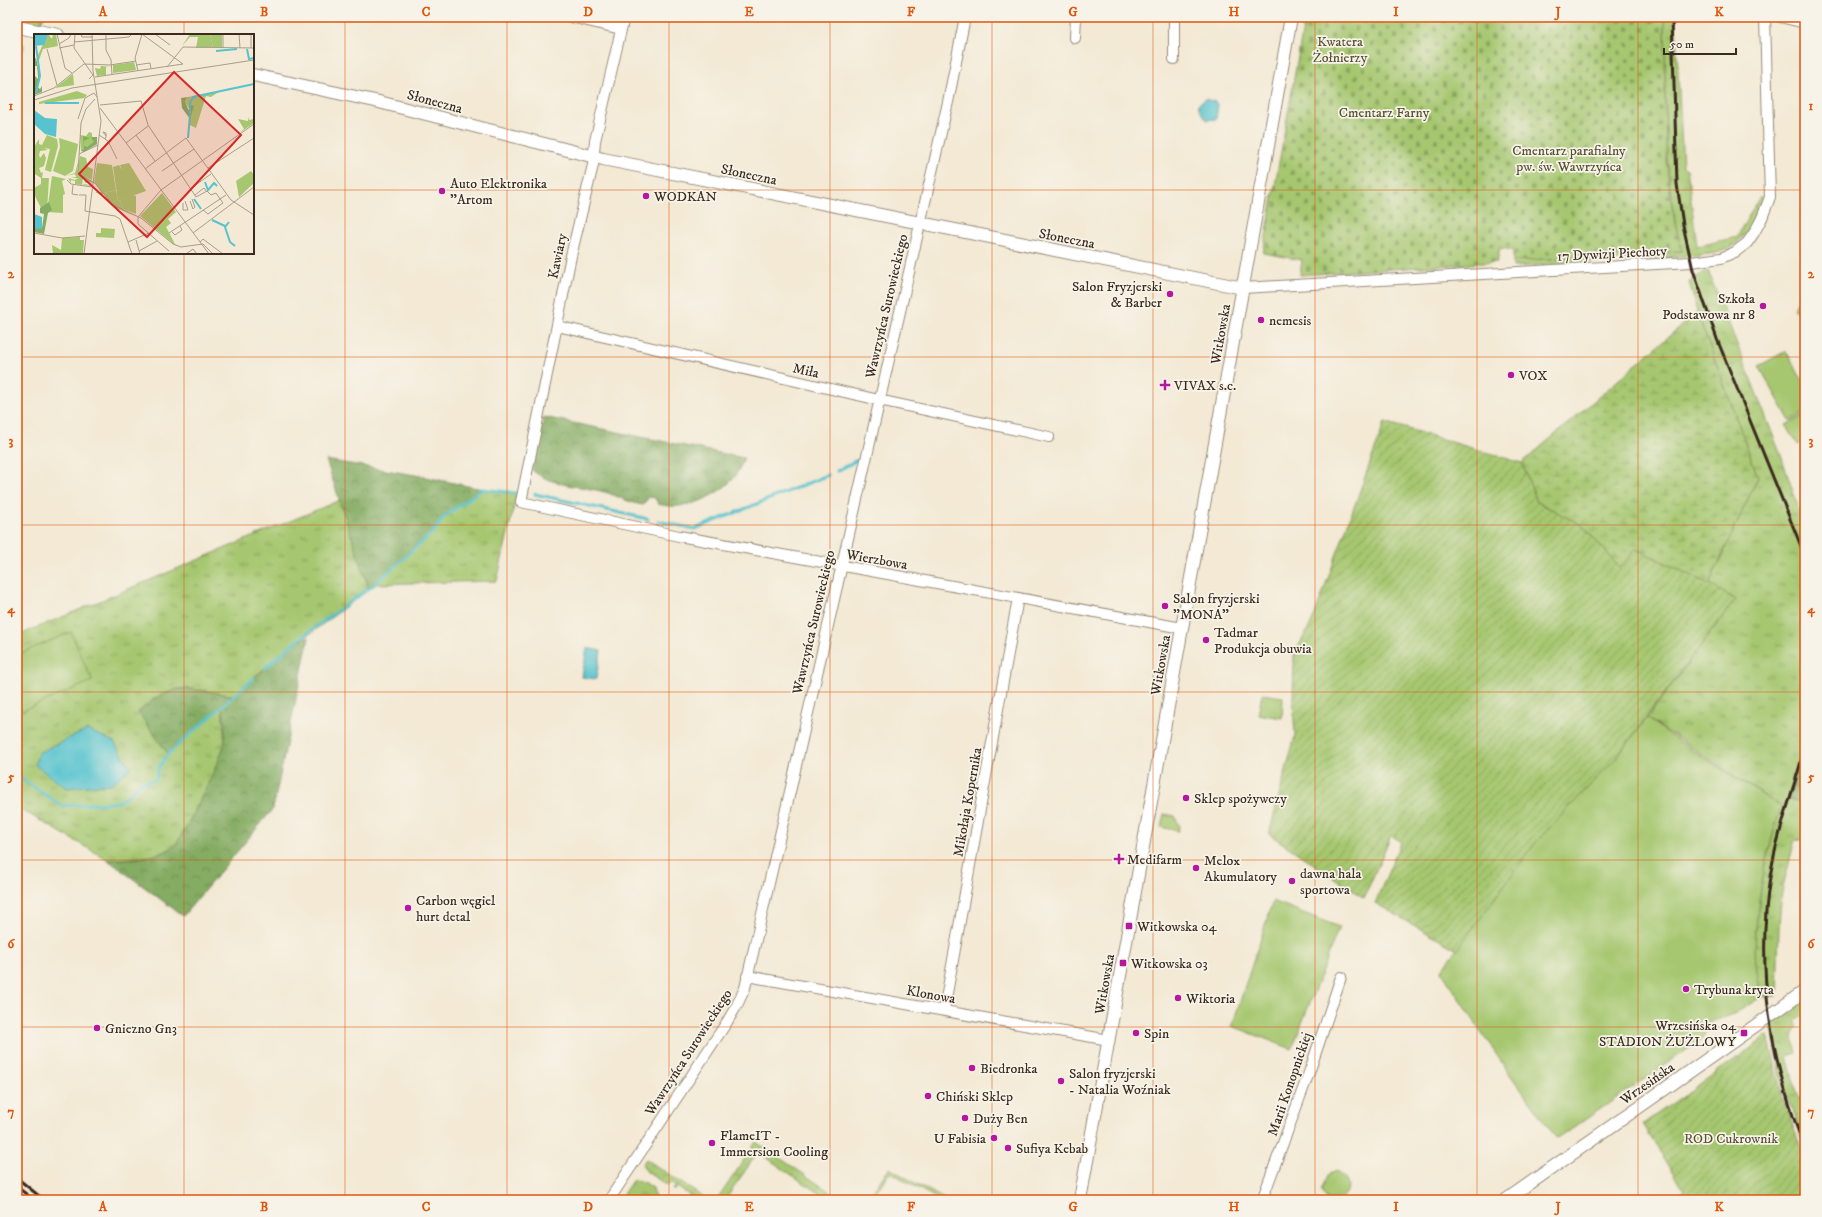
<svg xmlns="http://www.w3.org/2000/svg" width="1822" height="1217" font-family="'IM FELL DW Pica',serif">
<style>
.grass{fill:url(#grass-tufts);stroke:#707846}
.forest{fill:url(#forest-crowns);stroke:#606b40}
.wetland{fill:url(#wetland-marsh);stroke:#707846}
.cemetery{fill:url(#cemetery-stones);stroke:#707846}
.park{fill:#a6c76f;stroke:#707846}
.garden{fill:url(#garden-furrows);stroke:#707846}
.water{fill:#56c3ce;stroke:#487676}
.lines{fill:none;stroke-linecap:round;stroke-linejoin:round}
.stream{stroke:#56c3ce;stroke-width:3}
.minor-casing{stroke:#978a79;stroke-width:12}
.tertiary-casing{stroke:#978a79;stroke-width:14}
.minor{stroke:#fff;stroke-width:10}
.tertiary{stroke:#fff;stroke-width:12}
.rail{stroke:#3b2a1e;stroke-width:3}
.grid{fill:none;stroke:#df570d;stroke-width:1;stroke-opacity:0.55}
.poi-dot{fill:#b5179e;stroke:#f7f3e8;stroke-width:1.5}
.labels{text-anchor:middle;stroke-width:3.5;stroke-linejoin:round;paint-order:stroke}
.park-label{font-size:14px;fill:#565132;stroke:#f7f3e8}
.street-label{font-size:14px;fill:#3b2a1e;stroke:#f7f3e8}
.poi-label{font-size:14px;fill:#3b2a1e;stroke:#f7f3e8;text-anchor:start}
.inset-river{fill:none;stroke:#56c3ce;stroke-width:2}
.inset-road{fill:none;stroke:#a99d8b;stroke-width:1}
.view{fill:#d62828;fill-opacity:0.15;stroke:#d62828;stroke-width:2}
.inset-edge{fill:none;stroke:#3b2a1e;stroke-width:2}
.neatline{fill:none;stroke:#df570d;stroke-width:1.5}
.grid-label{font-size:13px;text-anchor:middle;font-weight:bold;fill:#df570d}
</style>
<defs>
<pattern id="grass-tufts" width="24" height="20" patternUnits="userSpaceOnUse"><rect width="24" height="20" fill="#a6c76f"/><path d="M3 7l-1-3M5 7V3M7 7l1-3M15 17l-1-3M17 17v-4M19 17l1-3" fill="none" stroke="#88a25b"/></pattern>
<pattern id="forest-crowns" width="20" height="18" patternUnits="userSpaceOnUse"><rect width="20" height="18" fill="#84ac62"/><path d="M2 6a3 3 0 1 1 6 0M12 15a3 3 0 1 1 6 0" fill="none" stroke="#6d8c50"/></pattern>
<pattern id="wetland-marsh" width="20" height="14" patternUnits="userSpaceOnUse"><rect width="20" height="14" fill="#a6c76f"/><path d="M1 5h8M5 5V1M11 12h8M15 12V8" fill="none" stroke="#88a25b"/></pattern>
<pattern id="cemetery-stones" width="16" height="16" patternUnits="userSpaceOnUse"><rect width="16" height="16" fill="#a6c76f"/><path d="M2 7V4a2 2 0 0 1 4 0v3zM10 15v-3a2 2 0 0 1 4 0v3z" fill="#88a25b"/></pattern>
<pattern id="garden-furrows" width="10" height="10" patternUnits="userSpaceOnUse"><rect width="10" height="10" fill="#a6c76f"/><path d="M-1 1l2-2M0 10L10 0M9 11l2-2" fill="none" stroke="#88a25b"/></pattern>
</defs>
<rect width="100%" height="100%" fill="#f7f3e8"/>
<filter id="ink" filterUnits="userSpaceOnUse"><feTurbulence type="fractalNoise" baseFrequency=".025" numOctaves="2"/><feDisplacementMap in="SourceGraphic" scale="8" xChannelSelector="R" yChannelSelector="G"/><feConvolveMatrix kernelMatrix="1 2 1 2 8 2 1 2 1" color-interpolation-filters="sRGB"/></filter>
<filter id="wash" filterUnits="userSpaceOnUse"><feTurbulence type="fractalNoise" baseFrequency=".012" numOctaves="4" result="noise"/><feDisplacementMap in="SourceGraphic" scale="16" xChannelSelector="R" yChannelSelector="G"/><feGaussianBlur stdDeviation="0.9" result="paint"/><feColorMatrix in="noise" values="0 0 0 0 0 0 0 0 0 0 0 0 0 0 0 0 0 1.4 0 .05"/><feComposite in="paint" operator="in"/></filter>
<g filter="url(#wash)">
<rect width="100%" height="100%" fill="#f3e9d4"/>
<!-- grass -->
<g class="grass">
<path d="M17,17h27l-5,8 -22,-5z"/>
<path d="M1665,17h10l8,150 4,2 10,77 40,-9 23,-41 2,2c-6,20 -16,44 -37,52 -8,4 -19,4 -28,6l-184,11v-6l169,-10c-21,-76 -16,-157 -17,-234z"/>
<path d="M17,38l7,7 -1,6 -6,-1z"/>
<path d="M1708,271l74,187 23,70v213l-17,58 17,4v37l-10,-1 -13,53 -3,33 -2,71 -16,1c-2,-16 -6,-33 -6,-49 1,-48 12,-95 26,-141l-134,-89 88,-118 -26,-16 49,-107 -61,-165 -8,-31z"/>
<path d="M482,489l35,4 -20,88 -122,3 59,-53 11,-15z"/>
<path d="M340,500l29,89 -104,79 -31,28 -47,-8 -10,1 -25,11 16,54 54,-47 3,37 -5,15 -35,72 -10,15 -18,10 -49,4 -91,-53v-171z"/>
<path d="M1164,814l11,2 4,10 -1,5 -17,-4z"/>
<path d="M1805,1000v14l-10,7 4,6c-9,7 -5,16 -3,26l-9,3 6,24 12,35v33l-24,-69 -10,-55z"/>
<path d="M756,1142l86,58h-13l-71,-48 -33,48h-8z"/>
<path d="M646,1159l61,41h-11l-19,-13 -2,3h-2l3,-5 -5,-3 -3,4 -22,-15 -4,-7z"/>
<path d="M889,1168l57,32h-7l-49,-28 -20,28h-3z"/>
<path d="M635,1180l9,2 9,6 2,12h-36l13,-19z"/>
</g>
<!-- forest -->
<g class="forest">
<path d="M544,417l200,41c-3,7 -7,18 -14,24 -19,18 -47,29 -72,22l-3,-6 -6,-1 -6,8c-14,-2 -25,-9 -38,-13 -23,-6 -55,-6 -73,-22z"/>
<path d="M326,460l95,16 61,13 -37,27 -11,15 -65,58z"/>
<path d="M309,637l-36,172 -90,107 -75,-56c23,-2 45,0 65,-13 8,-5 50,-91 51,-103 2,-12 0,-25 -2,-37l-54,47 -30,-42c38,-33 51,-23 96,-16l62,-55z"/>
<path d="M1805,741v62l-17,-4z"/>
</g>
<!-- wetland -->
<path class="wetland" d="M1697,312l61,165 -49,107 -73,-35 -16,20 -38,-44 -45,-23 -15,-39z"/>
<!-- cemetery -->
<path class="cemetery" d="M1305,17h360c1,77 -5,159 17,234l-169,10v-11l-13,-2 -3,14 -197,13 2,-15 -39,-7z"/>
<!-- park -->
<g class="park">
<path d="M1805,287v29l-12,-7z"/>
<path d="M1786,351l19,34v28l-15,8 -31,-55z"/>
<path d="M1805,415v26l-7,4 -12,-20z"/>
<path d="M71,632l21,49 -75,32v-58z"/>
<path d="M1262,694l21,3 -1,21 -24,-4z"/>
<path d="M1647,718l34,25 100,64c-14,45 -25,93 -26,141 0,16 4,33 6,49l-25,16 -23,8 -12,19 -144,99 -51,-70 -65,-98 95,-129 79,-83z"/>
<path d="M1273,901l66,26 -47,122 -60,-23z"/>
<path d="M1336,1171c20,10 13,33 -9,28l-6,-8 6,-16z"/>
</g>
<!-- garden -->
<g class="garden">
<path d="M1385,422l137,41 15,39 45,23 38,43 16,-19 73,35 26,16 -120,159 -79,83 -79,108 -82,-47 26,-61 -10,-7 -27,63 -95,-64 26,-98 -2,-33 1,-49 18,-32z"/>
<path d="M1768,1036l15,62 22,60v42h-138l17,-10 -41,-66z"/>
</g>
<!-- water -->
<g class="water">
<path d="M1206,99l9,3 3,3 -2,14 -9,1 -6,-7 -3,-9z"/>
<path d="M587,648l14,3 -5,28 -14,-2z"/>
<path d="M87,730l27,12 17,26 -20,16 -45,4 -31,-23 3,-12z"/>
</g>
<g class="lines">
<!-- stream -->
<g class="stream">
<path d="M837,471l20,-11"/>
<path d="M535,494l113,25"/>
<path d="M658,521l37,8 133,-54"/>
<path d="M265,668l31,-27 79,-57 59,-53 11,-15 37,-27 35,4"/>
<path d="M17,776l45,30 57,-4c9,-5 14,-13 22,-19 5,-3 10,-1 15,-4l3,-12 9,-13 86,-76"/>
</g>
</g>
</g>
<g filter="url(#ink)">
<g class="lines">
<!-- minor casing -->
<g class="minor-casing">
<g id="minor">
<path d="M571,17l50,12"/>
<path d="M624,17l-29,124 -2,24 -22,91 -50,246 158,34 503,92"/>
<path d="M1780,17l25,6"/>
<path d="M1075,38l1,-21"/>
<path d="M1174,59v-42"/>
<path d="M1243,288l448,-26 30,-4 14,-6 12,-9 7,-10 8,-15 8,-21 -5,-180"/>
<path d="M557,326l322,74 170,37"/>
<path d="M747,976l362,64"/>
<path d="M944,1010l74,-412"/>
<path d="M609,1200l118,-178 10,-17 8,-17 203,-886 17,-85"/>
<path d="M1262,1200l48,-130 31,-93"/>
</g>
</g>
<!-- tertiary casing -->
<g class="tertiary-casing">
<g id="tertiary">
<path d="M17,27l41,8"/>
<path d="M253,75l122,26 228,58 640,129"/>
<path d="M1080,1200l211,-1183"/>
<path d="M1506,1200l299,-209"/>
</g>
</g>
<!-- minor -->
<use href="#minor" class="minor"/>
<!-- tertiary -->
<use href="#tertiary" class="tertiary"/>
<!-- rail -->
<g class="rail">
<path d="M1672,17l5,167 6,41 10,45 24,69 88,217"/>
<path d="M1805,748c-12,43 -28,85 -35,129 -14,91 0,186 35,271"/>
<path d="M17,1178l27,22"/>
<path d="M17,1187l17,13"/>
<path d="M17,1195l6,5"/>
</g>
</g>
</g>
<!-- grid -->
<path class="grid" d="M184,17v18M345,17v1183M507,17v1183M669,17v1183M830,17v1183M992,17v1183M1153,17v1183M1315,17v1183M1477,17v1183M1638,17v1183M17,190h18M253,190h1552M184,253v947M17,357h1788M17,525h1788M17,692h1788M17,860h1788M17,1027h1788"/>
<!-- markers -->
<g class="poi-dot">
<circle cx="442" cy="191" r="4"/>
<circle cx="646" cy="196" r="4"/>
<circle cx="1170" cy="294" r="4"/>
<circle cx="1763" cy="306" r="4"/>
<circle cx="1261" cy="320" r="4"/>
<circle cx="1511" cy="375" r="4"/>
<path d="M1163 379h4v4h4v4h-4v4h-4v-4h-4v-4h4z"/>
<circle cx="1165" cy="606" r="4"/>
<circle cx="1206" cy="640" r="4"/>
<circle cx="1186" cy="798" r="4"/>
<path d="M1117 853h4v4h4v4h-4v4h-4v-4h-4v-4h4z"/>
<circle cx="1196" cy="868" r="4"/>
<circle cx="1292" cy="881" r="4"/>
<circle cx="408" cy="908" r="4"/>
<rect x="1125" y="922" width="8" height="8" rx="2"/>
<rect x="1119" y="959" width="8" height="8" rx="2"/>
<circle cx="1686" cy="989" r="4"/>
<circle cx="1178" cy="998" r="4"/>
<circle cx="97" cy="1028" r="4"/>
<circle cx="1136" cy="1033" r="4"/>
<rect x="1740" y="1029" width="8" height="8" rx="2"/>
<circle cx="972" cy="1068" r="4"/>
<circle cx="1061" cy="1081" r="4"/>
<circle cx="928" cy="1096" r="4"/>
<circle cx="965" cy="1118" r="4"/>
<circle cx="994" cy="1138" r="4"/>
<circle cx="712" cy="1143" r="4"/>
<circle cx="1008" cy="1148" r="4"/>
</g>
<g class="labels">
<!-- park labels -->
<g class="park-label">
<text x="1340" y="46">Kwatera<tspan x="1340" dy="16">Żołnierzy</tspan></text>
<text x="1384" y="117">Cmentarz Farny</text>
<text x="1569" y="155">Cmentarz parafialny<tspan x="1569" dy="16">pw. św. Wawrzyńca</tspan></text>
<text x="1731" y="1143">ROD Cukrownik</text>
</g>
<!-- street labels -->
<g class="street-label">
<text transform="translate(435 101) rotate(15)" y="5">Słoneczna</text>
<text transform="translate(749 174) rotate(12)" y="5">Słoneczna</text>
<text transform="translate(1067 238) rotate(11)" y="5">Słoneczna</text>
<text transform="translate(1612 253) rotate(-3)" y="5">17 Dywizji Piechoty</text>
<text transform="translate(557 256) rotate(-78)" y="5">Kawiary</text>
<text transform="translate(886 306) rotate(-77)" y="5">Wawrzyńca Surowieckiego</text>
<text transform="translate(1220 334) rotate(-80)" y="5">Witkowska</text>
<text transform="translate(806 370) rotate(13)" y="5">Miła</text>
<text transform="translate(877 559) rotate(10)" y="5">Wierzbowa</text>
<text transform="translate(813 622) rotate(-77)" y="5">Wawrzyńca Surowieckiego</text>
<text transform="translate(1160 665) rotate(-80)" y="5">Witkowska</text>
<text transform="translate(967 802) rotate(-80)" y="5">Mikołaja Kopernika</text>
<text transform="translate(1104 984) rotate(-80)" y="5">Witkowska</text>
<text transform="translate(931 994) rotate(10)" y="5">Klonowa</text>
<text transform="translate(688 1052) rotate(-57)" y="5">Wawrzyńca Surowieckiego</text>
<text transform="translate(1647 1083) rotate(-35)" y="5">Wrzesińska</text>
<text transform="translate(1289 1084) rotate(-71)" y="5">Marii Konopnickiej</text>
</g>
<!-- poi labels -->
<g class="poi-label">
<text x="450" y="188">Auto Elektronika<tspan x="450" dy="16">"Artom</tspan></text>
<text x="654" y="201">WODKAN</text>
<text x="1162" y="291" text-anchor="end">Salon Fryzjerski<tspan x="1162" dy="16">&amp; Barber</tspan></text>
<text x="1755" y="303" text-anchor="end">Szkoła<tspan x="1755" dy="16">Podstawowa nr 8</tspan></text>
<text x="1269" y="325">nemesis</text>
<text x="1519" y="380">VOX</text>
<text x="1174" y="390">VIVAX s.c.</text>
<text x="1173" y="603">Salon fryzjerski<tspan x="1173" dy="16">"MONA"</tspan></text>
<text x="1214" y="637">Tadmar<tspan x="1214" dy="16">Produkcja obuwia</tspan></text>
<text x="1194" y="803">Sklep spożywczy</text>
<text x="1127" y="864">Medifarm</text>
<text x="1204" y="865">Melox<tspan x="1204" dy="16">Akumulatory</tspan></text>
<text x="1300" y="878">dawna hala<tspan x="1300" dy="16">sportowa</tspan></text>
<text x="416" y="905">Carbon węgiel<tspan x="416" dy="16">hurt detal</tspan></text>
<text x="1137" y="931">Witkowska 04</text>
<text x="1131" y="968">Witkowska 03</text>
<text x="1694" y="994">Trybuna kryta</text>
<text x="1186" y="1003">Wiktoria</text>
<text x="1736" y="1030" text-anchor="end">Wrzesińska 04<tspan x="1736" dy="16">STADION ŻUŻLOWY</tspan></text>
<text x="105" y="1033">Gniezno Gn3</text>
<text x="1144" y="1038">Spin</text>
<text x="980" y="1073">Biedronka</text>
<text x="1069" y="1078">Salon fryzjerski<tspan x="1069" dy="16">- Natalia Woźniak</tspan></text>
<text x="936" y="1101">Chiński Sklep</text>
<text x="973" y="1123">Duży Ben</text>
<text x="720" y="1140">FlameIT -<tspan x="720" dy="16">Immersion Cooling</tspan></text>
<text x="986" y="1143" text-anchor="end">U Fabisia</text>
<text x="1016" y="1153">Sufiya Kebab</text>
</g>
</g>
<!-- overview -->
<g transform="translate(34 34)">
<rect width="220" height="220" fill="#f3e9d4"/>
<path d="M14,0l4,5 1,-5h3l2,12 -15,3 -5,14 -1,-6zM67,32l10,1h-5v8l-9,1 -2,-8 5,1zM186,57l-9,6 -5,-1 -10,32 -6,-3v-14l-5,-10 3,-4zM214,83l1,3 5,-1v4l-16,11 6,-5 -6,-10 10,2zM55,98l3,1v4h5v7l-16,7 -1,-16 6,1zM13,101l10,4 1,7 -7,26 -6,-2 5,-21 -6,-1 4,2 -8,1 -1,4 1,3 4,-5 2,5 -2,8 -5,2 2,5 2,-1 -1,6h7l-2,33 -5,-1 -8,-16v-6l7,-4v-6l-6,-4 -1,-27 5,-8v5l3,1zM25,104l19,6 -5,27 -8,5 -12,-5 7,-24zM46,121l-3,16 15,10 -1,5 -8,-1 1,-6 6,3 -5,1 -1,-4 -1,5 7,1 1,-2 -14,-10 6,5 -1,7 -7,-1v-3l-4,-1v3l-3,-5 7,2 3,-2h-7l5,-1 -1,-3 -9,2 9,-3zM217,137l3,4v8l-15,14 -3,-16zM18,142l14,3 -4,2 3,13 -2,1v18l-16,-1zM60,148l10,11 12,-3 2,11 2,-1 3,9 14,8 -25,-11 -8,-12 -3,1 -6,-3h6zM67,194l14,1 -1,9 -18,-1v-4h5z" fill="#a6c76f"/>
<path d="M2,24l4,18 -3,11 3,2 2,-3v6l-8,3v-20l4,4v-3l-1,-10h-3v-7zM154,63l-3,4 3,8 2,2 1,-6 3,1 -4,13 -8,-11 -1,-10zM49,102l7,2 -6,3v5l3,1 7,-5 -3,-5h6v7l-13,8 -3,-1 3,-2zM15,168l3,8 -4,3 -4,21 -10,-2v-4h8l2,-14 -4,-1v-5z" fill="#84ac62"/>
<path d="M99,161l3,1v18l-13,-5 -3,-9z" fill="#a6c76f"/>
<path d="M128,159l14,19 -8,7 3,4 -5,4 10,19 -36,-30z" fill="#a6c76f"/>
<path d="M156,0h20l3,13 -17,1 2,-11h-8l-8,9zM100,28l2,8 -23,3v-8zM63,129l15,2 4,25 -12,3 -10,-11z" fill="#a6c76f"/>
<path d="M176,0h12v13h-9zM39,40l1,11 -19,3zM43,57l10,4 -3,3 -45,6v-2zM46,122l6,2 2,9 5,2 -1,11 -15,-8zM95,129l17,28 -28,10 -5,-34 6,-2 3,5 -2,-5zM46,203v3h4l-1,14h-30l-1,-9 9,5 1,-12z" fill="#a6c76f"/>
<path d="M0,0h14l-4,11 -10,1zM0,76l11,8 12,1 -1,18 -11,-3 -11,-10zM0,180l8,3v12l-8,-1z" fill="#56c3ce"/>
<path class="inset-river" d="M2,12l4,30 -4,17M213,15l2,10 5,-1M182,17l21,-2M11,69h34M156,80v-11l3,-6 61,-13M154,104l2,-23M171,148l3,8 6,-7 3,3M160,165l7,10M178,186l13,6M195,188l-4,5 5,15 5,4"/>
<path class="inset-road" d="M23,0l8,34 7,5M23,0h18M41,0l-1,14 19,27 -4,4M47,0l1,3h11M72,0v16l5,10 1,15M108,0l41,30M121,0l15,11M189,0v14M205,0l1,14M217,0v14M40,8l55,-5 3,-3M25,10l10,-6 2,-4M25,14l15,-3M13,15l10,36M102,31l14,-2 1,6M133,33l16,-20 71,1M104,37l-3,-13 7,-24M61,43l88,-13M0,62l20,-8 30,-24 26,1 26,-4M61,65l-9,10 -5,14 -3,50 18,11 17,21 28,13 32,26 8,3 22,-3 10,10M0,66l38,-12 182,-28M66,71l41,-4 7,24 48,72 11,-6 4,4 5,-2 7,10 -15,11 -5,-4M66,74l109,146M44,85l7,-21 9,-5 3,4M65,101l9,6 9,18M102,101l19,26M71,105l1,-2v-4l-3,-1 3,4M92,109l22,-17M45,120l19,-9M174,134l46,-30M111,135l41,-31 45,62 23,15M128,137l32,-22M33,146l4,4 21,3M39,151l-1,9 6,1M156,155l21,-15M45,161h7l-1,16 30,5 5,3 12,35M161,161l9,-7 3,4M156,167l3,8 2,-2 -3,-8M149,169v7h5l-3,-9M138,198l3,3 7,-5 -2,-4M0,199l28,5 23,-2M135,199l57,-38M159,199l61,-46M102,206l4,14M94,208l21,-9M166,208l3,-3 20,15M105,217l18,-10M135,217l-31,-27v-7l23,-27 93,-66M50,220l17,-133 -8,-50 -1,-37M152,220l7,-5 4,5"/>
<path class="view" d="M140,38l67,63 -94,102 -68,-63z"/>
<rect width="220" height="220" class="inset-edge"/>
</g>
<!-- margin -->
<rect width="1822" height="1217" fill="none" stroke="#f7f3e8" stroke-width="44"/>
<!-- scale -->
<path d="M1664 48v6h72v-6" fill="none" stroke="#3b2a1e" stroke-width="2"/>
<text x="1670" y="48" font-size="12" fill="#3b2a1e" stroke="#f7f3e8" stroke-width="3" paint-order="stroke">50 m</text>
<rect x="22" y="22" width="1778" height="1173" class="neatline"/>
<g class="grid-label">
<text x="103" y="16">A</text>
<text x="264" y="16">B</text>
<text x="426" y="16">C</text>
<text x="588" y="16">D</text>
<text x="749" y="16">E</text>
<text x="911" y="16">F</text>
<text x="1073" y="16">G</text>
<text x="1234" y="16">H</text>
<text x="1396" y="16">I</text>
<text x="1558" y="16">J</text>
<text x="1719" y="16">K</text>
<text x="11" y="110">1</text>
<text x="1811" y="110">1</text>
<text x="11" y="278">2</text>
<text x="1811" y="278">2</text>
<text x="11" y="445">3</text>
<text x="1811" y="445">3</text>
<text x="11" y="613">4</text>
<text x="1811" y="613">4</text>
<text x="11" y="781">5</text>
<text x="1811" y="781">5</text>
<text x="11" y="948">6</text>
<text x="1811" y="948">6</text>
<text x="11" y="1116">7</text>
<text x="1811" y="1116">7</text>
<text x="103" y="1211">A</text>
<text x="264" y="1211">B</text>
<text x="426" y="1211">C</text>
<text x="588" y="1211">D</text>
<text x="749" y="1211">E</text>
<text x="911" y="1211">F</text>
<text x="1073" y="1211">G</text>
<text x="1234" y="1211">H</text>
<text x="1396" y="1211">I</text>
<text x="1558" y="1211">J</text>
<text x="1719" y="1211">K</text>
</g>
</svg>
